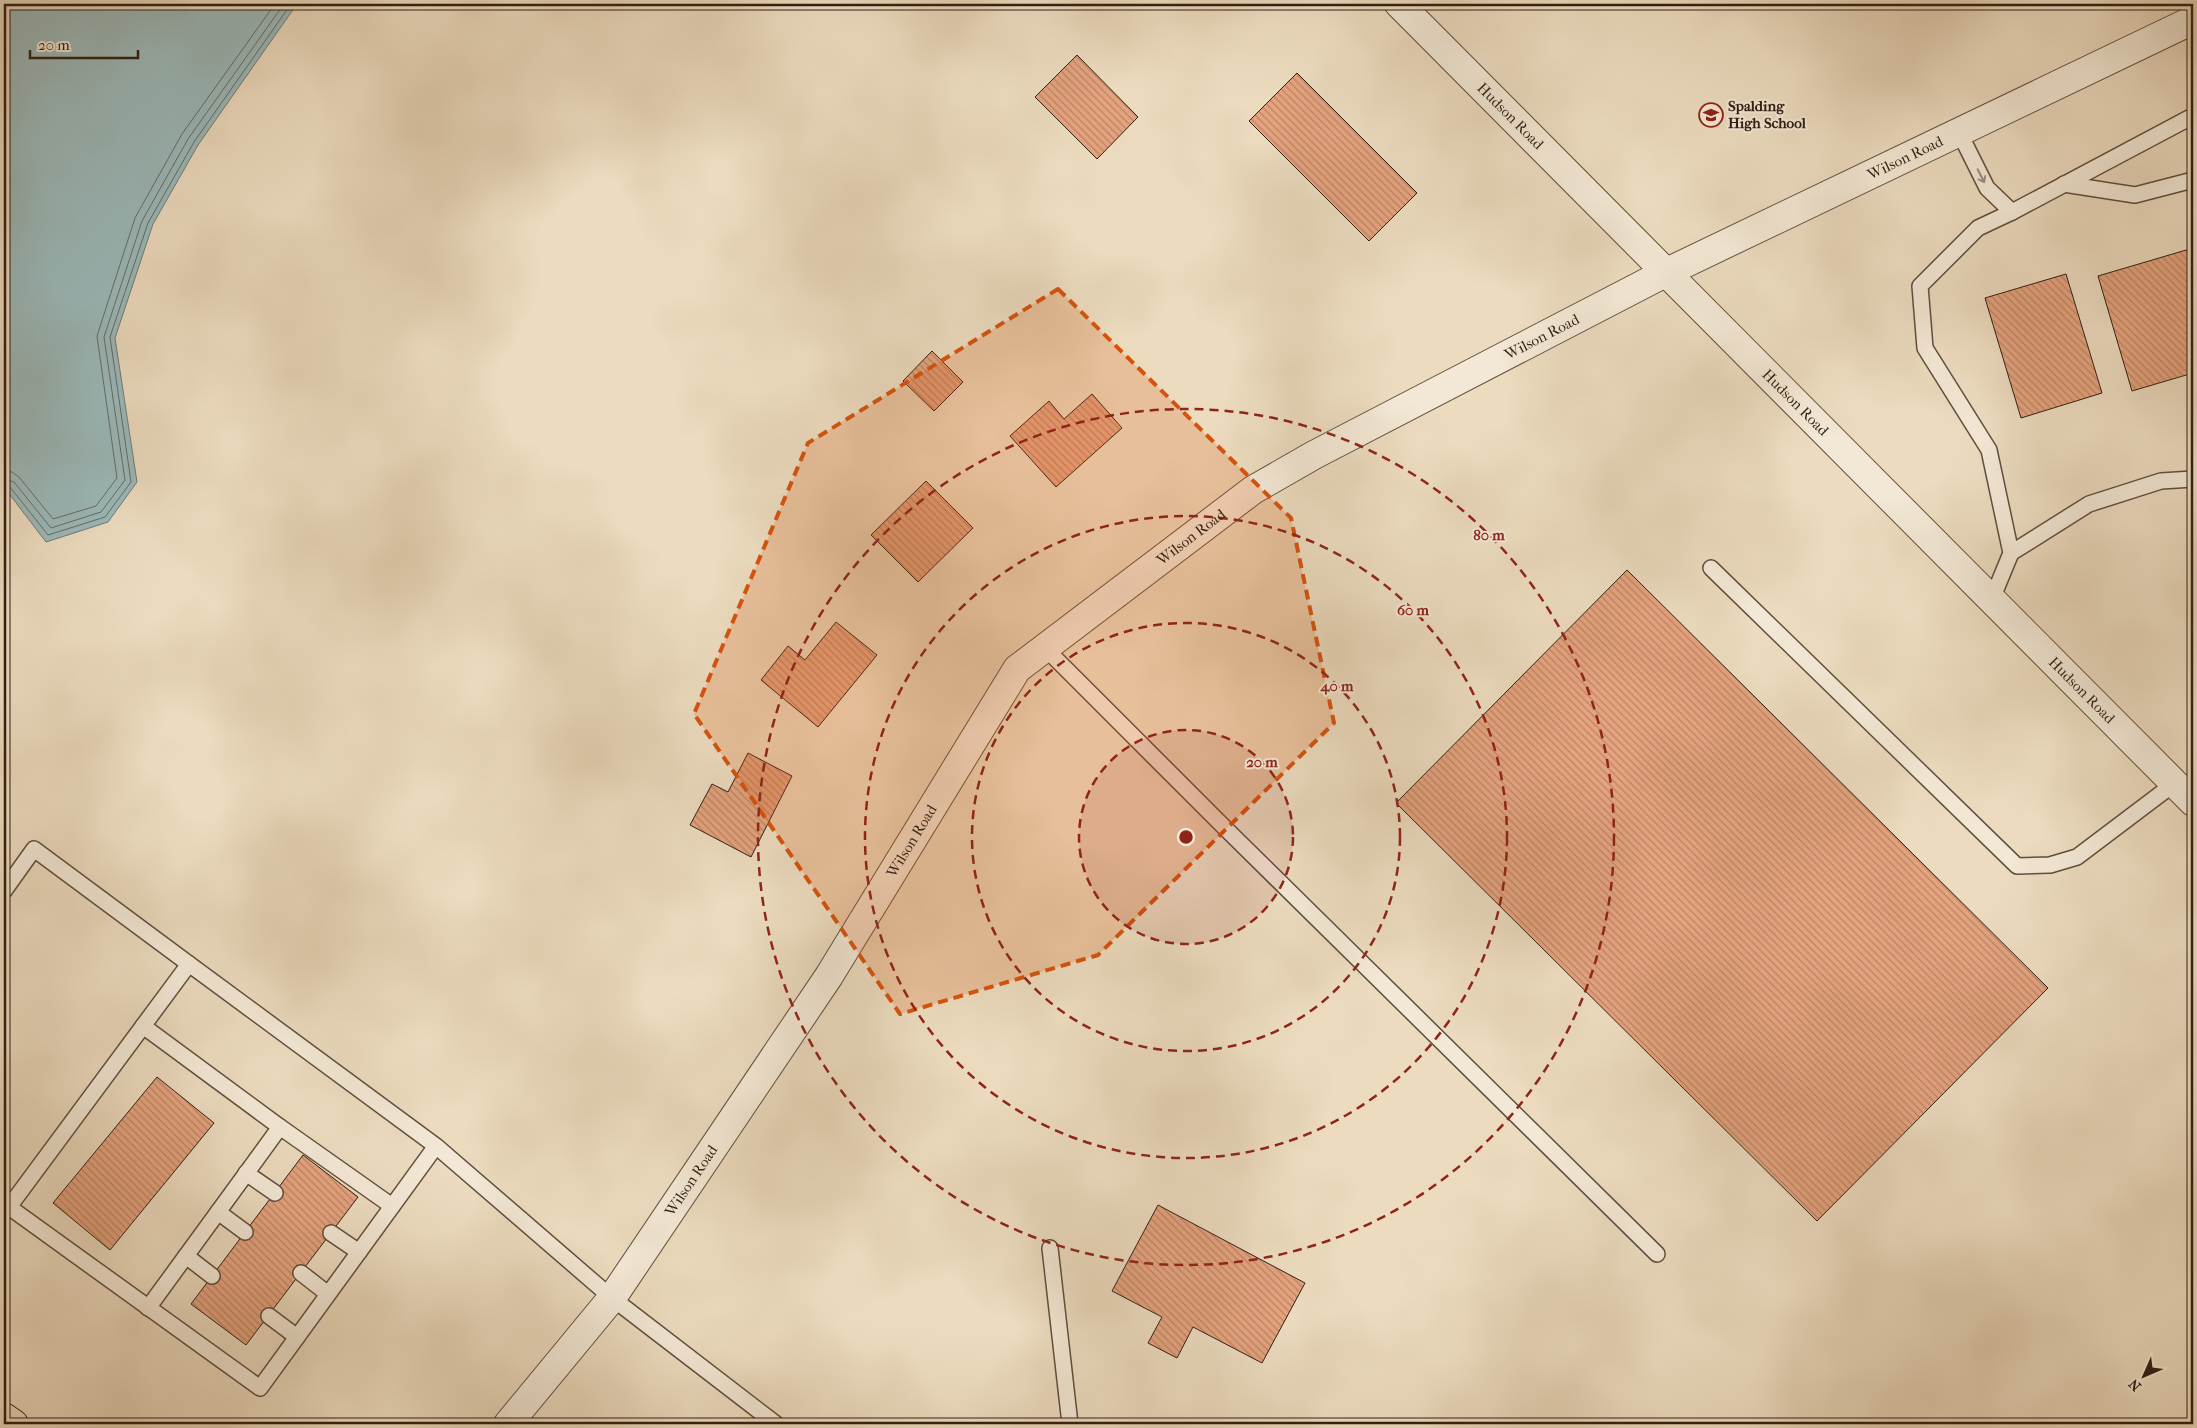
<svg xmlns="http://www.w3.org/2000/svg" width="2197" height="1428" font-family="'IM FELL French Canon',serif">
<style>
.water{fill:#9bb9ba;stroke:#717b77}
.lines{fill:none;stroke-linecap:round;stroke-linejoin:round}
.shore{stroke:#666c66;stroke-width:1}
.building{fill:url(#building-back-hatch);stroke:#311f12}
.lane-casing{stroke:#604e3d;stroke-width:18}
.street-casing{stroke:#604e3d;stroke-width:30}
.primary-casing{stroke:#311f12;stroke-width:30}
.lane{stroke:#f3e8d5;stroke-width:15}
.street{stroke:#f3e8d5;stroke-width:28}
.primary{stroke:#ecdbbf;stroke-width:28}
.oneway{stroke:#9c8e7d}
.marked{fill:#d6530d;fill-opacity:0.2;stroke:#d6530d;stroke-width:4;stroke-dasharray:10 6;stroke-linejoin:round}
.ring{fill:none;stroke:#8f2418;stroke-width:2.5;stroke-dasharray:9 6}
.labels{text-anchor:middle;stroke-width:4;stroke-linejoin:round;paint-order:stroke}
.poi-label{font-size:15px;font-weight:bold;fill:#311f12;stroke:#f3e8d5;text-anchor:start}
.street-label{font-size:15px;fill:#311f12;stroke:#f3e8d5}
.centre{fill:#8f2418;stroke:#f3e8d5;stroke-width:2.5}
.ring-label{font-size:15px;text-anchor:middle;font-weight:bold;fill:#8f2418;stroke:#f3e8d5;stroke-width:4;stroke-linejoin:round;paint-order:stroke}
</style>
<defs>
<pattern id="building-back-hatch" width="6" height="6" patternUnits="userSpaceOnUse" patternTransform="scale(1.25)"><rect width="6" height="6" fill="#e5a37e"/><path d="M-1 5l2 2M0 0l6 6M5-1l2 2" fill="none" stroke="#ba8466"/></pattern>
</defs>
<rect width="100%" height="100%" fill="#ecdbbf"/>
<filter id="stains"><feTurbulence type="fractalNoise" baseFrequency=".004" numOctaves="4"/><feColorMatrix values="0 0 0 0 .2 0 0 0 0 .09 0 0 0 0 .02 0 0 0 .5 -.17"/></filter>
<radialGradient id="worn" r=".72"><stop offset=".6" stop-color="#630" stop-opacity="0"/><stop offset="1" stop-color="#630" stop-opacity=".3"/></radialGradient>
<!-- water -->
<path class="water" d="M4,4h293l-99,141 -45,79 -38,114 22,144 -29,40 -62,20 -42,-55z"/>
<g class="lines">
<!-- shore -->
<g class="shore">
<path d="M4,471l8,1 7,5 34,42 43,-13 21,-28 -20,-142 38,-118 47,-84 93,-130"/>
<path d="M4,479l10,3 37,46 50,-16 24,-32 -21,-143 38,-116 46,-82 96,-135"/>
<path d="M4,485l6,2 38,48 57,-18 26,-35 -21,-145 38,-114 46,-81 97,-138"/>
</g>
</g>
<!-- building -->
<g class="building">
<path d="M1077,55l61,62 -41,42 -62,-62z"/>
<path d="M1297,73l120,120 -48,48 -120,-120z"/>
<path d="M2193,248v125l-61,18 -34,-115z"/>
<path d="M2066,274l36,119 -81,25 -36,-120z"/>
<path d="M932,351l31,31 -29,29 -31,-30z"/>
<path d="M1092,394l30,34 -66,59 -46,-51 39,-35 15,18z"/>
<path d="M926,481l47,47 -55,54 -47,-47z"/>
<path d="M1627,570l421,418 -231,233 -421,-418z"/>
<path d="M836,622l41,33 -59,72 -57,-47 27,-34 17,14z"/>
<path d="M748,753l44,23 -41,81 -61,-32 22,-41 16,8z"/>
<path d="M157,1077l57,46 -104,127 -57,-47z"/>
<path d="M303,1155l55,42 -112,148 -55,-41z"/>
<path d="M1158,1205l147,78 -43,80 -69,-36 -16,31 -29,-15 14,-26 -50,-26z"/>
</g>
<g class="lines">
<!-- lane casing -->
<g class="lane-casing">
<g id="lane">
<path d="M1959,132l28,56 25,24 181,-96"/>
<path d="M2064,184l71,11 58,-15"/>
<path d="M2011,553l78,-49 72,-23 32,-2"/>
<path d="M1711,568l306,298 33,-1 27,-8 98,-74"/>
<path d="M1992,599l19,-46 -22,-103 -64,-102 -5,-62 58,-58 34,-16"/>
<path d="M1045,648l175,175 437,431"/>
<path d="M4,891l30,-42 155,115"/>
<path d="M143,1026l137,101 -132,181"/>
<path d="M280,1127l112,79"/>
<path d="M436,1146l-176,242 -251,-181 180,-243 247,182 176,152 164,126"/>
<path d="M246,1173l29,20"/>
<path d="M218,1212l27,20"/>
<path d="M331,1233l28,19"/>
<path d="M1050,1248l20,176"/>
<path d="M186,1256l26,20"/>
<path d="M301,1273l27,21"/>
<path d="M269,1316l28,21"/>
</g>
</g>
<!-- street casing -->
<g class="street-casing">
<g id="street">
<path id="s1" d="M1399,4l794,798"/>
<path id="s2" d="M508,1424l104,-126 217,-322 188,-307 236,-179 61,-35 351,-182 528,-253"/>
</g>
</g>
<!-- primary casing -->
<g class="primary-casing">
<path id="primary" d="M4,1417l10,7"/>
</g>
<!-- lane -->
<use href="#lane" class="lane"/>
<!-- street -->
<use href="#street" class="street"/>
<!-- primary -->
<use href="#primary" class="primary"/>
</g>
<!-- one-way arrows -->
<defs><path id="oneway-shaft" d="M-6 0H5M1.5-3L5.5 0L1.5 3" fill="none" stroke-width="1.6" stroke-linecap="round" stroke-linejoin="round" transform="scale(1.25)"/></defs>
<use class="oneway" href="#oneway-shaft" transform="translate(1981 176) rotate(63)"/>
<!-- marked area -->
<path class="marked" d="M1058,289l233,229 43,205 -236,232 -198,59 -206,-300 114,-271z"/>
<!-- distance rings -->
<circle cx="1186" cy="837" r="107" fill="#8f2418" fill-opacity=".12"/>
<g class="ring">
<circle cx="1186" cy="837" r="107"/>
<circle cx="1186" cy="837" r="214"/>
<circle cx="1186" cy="837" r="321"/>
<circle cx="1186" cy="837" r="428"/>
</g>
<!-- icons -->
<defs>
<g id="school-ring" transform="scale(1.25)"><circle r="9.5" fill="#f3e8d5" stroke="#8f2418" stroke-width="1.5"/><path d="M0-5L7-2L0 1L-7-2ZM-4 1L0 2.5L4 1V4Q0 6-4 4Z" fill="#8f2418"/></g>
</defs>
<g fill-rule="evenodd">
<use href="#school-ring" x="1711" y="115"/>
</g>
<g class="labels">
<!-- poi labels -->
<g class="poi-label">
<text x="1728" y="111">Spalding<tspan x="1728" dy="17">High School</tspan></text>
</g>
<!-- street labels -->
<g class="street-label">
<text dy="5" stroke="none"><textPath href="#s1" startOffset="158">Hudson Road</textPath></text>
<text dy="5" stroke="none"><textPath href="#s2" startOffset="1940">Wilson Road</textPath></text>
<text dy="5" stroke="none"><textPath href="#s2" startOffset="1535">Wilson Road</textPath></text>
<text dy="5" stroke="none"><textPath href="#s1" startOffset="562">Hudson Road</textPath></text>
<text dy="5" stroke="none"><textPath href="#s2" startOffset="1130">Wilson Road</textPath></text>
<text dy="5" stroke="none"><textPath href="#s1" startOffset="968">Hudson Road</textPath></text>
<text dy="5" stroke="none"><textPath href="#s2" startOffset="710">Wilson Road</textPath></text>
<text dy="5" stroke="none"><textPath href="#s2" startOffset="305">Wilson Road</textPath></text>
</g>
</g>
<circle cx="1186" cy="837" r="8" class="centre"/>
<g class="ring-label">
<text x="1489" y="540">80 m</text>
<text x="1413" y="615">60 m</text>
<text x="1337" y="691">40 m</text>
<text x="1262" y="767">20 m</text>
</g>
<!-- margin -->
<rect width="2197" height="1428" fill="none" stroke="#ecdbbf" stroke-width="20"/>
<rect x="5" y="5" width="2187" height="1418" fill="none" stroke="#311f12" stroke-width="2.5"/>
<rect x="10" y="10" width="2177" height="1408" fill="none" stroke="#311f12"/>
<!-- north arrow -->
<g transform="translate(2144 1376) rotate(225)" stroke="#f3e8d5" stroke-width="4" paint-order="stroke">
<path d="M0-4L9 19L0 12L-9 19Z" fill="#311f12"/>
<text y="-8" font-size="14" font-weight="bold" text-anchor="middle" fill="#311f12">N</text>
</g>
<!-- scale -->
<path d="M30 50v8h108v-8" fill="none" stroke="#311f12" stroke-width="2.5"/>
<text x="38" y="50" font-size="15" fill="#311f12" stroke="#f3e8d5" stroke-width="4" paint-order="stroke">20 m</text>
<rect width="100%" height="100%" filter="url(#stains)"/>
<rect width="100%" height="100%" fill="url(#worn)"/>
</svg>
